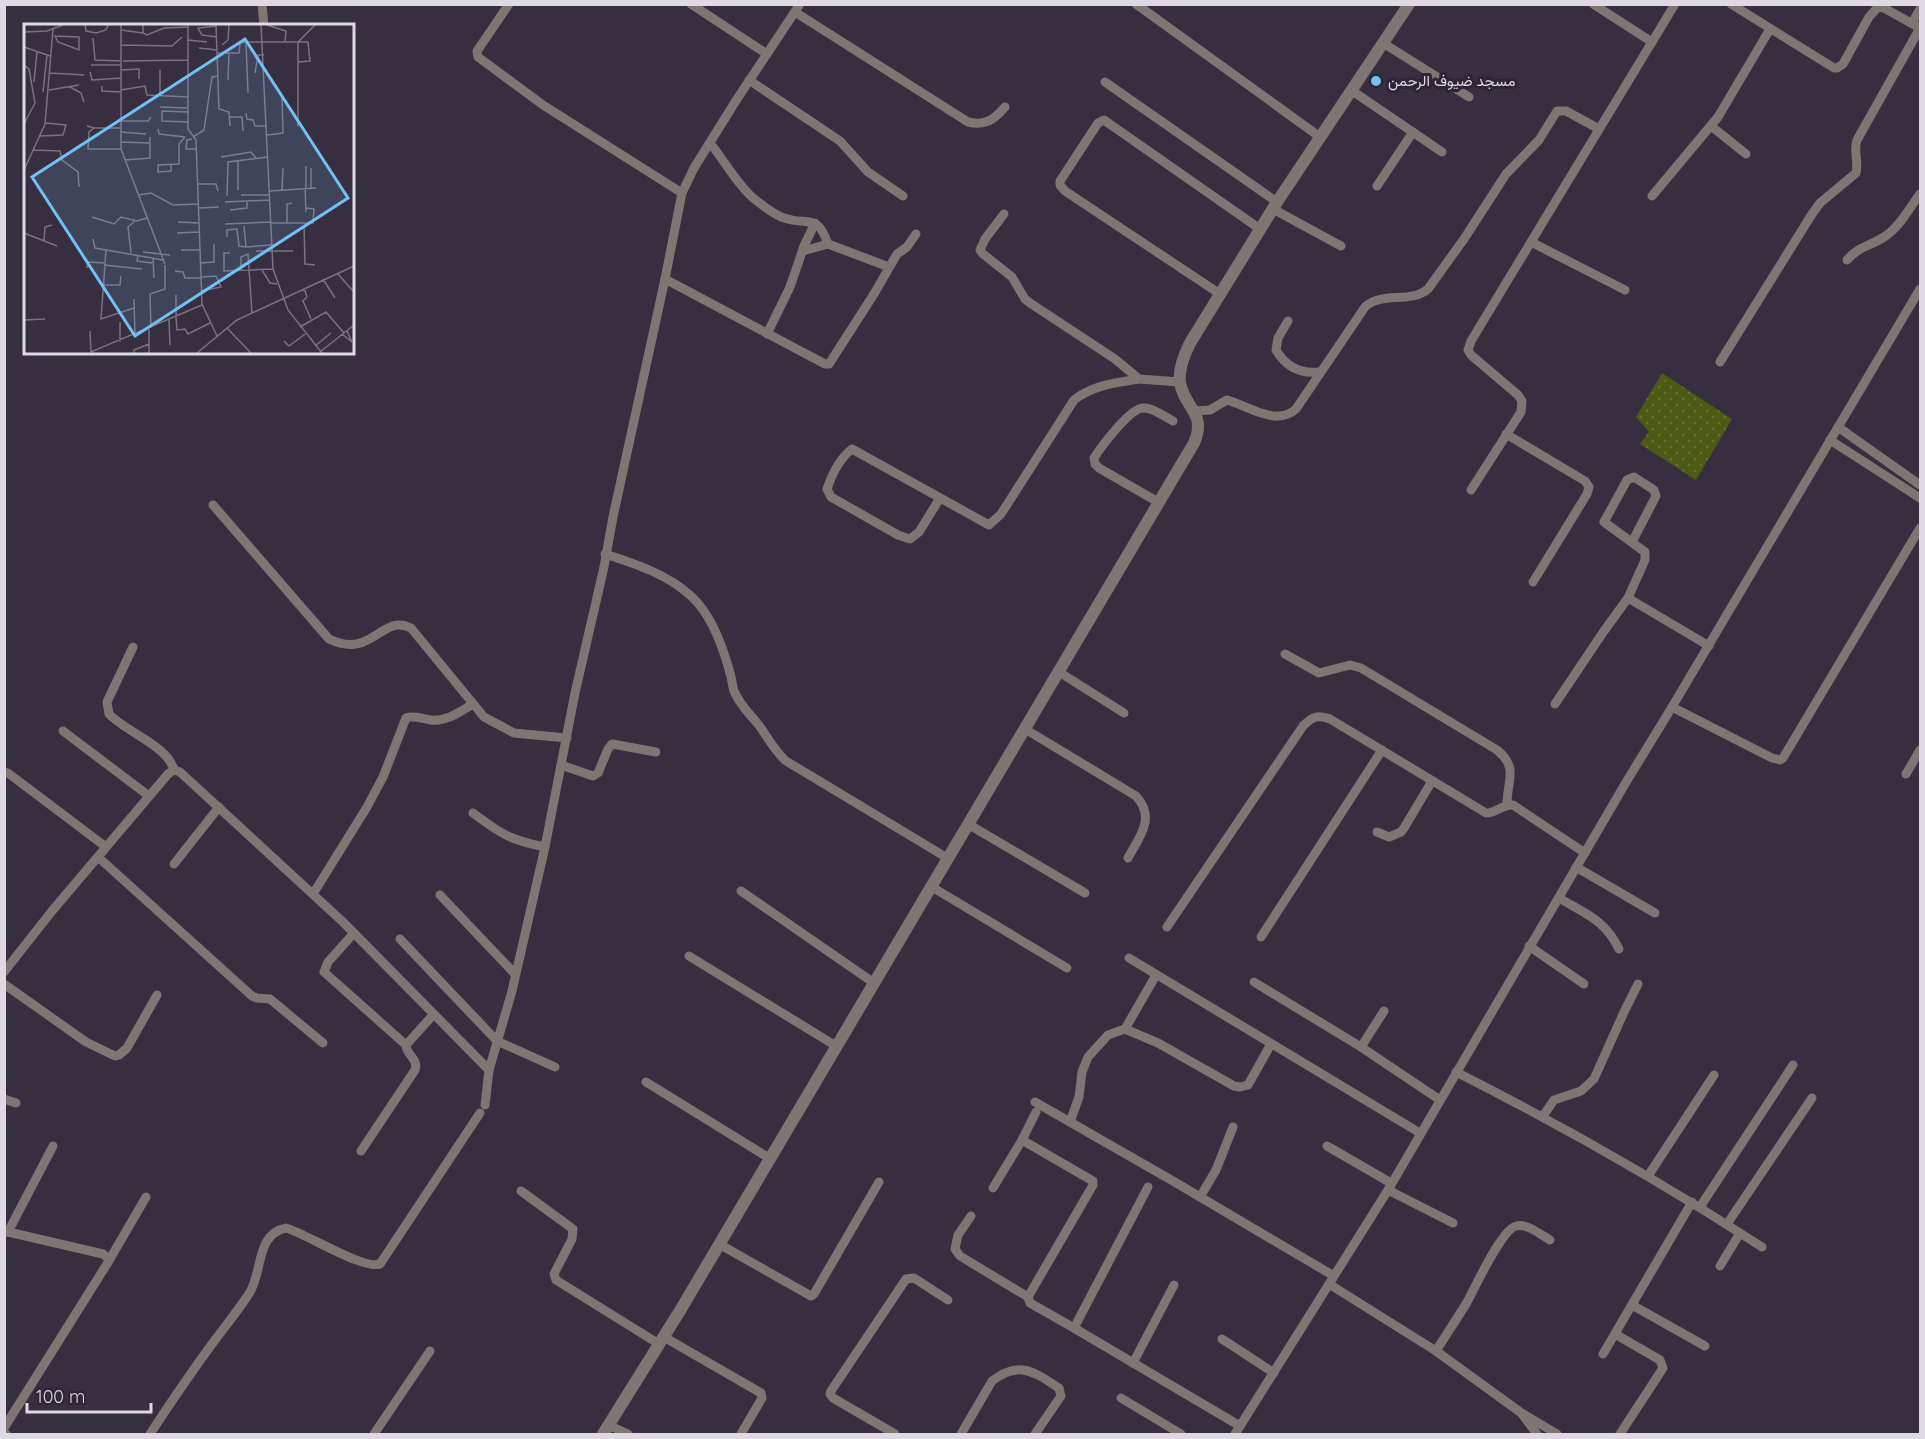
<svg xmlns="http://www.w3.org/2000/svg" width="1925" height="1439" font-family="Quicksand,Vazirmatn,sans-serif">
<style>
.grass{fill:url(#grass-dots)}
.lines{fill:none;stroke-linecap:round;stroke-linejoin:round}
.minor{stroke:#7f7573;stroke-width:9}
.tertiary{stroke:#7f7573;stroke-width:12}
.poi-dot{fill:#71c1f5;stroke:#2d2534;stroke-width:2}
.labels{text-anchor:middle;stroke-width:6;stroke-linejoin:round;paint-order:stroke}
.poi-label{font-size:15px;fill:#ded9e3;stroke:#2d2534;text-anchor:start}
.inset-road{fill:none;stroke:#7a7281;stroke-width:1.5}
.view{fill:#71c1f5;fill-opacity:0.15;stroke:#71c1f5;stroke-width:3}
.inset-edge{fill:none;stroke:#ded9e3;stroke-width:3}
</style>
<defs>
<pattern id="grass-dots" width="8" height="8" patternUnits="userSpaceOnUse" patternTransform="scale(1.5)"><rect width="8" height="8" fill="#4d5a14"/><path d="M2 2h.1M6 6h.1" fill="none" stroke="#667136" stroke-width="1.8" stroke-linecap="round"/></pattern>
</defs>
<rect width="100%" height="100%" fill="#372e3f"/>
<!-- grass -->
<path class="grass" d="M1662,373l70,46 -36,61 -56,-36 9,-12 -13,-15z"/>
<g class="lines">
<!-- minor -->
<g class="minor">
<path d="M262,4l2,22"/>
<path d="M509,4l-32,47 1,6 65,48 139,88"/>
<path d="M691,4l76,50"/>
<path d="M1136,4l184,133"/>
<path d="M1593,4l59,38"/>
<path d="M1731,4l103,64h3l6,-4 26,-47 9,-10 6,1 36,20"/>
<path d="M795,12l173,110c17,4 26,-2 37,-15"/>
<path d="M1912,23l8,-14"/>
<path d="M1383,43l86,54"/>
<path d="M749,80l91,61 28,31 35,24"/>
<path d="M1105,82l172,120"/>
<path d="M1351,90l91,62"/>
<path d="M1711,126l35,28"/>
<path d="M710,143c14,17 26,40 43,55 9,7 21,17 31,20 25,8 33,-5 44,26l61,23"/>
<path d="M1377,186l36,-54"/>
<path d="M1652,196l66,-79 52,-88"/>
<path d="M1273,209l68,37"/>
<path d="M1004,214l-19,25 -5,11 3,4 29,23 13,22 5,4 85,56 24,20 41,3"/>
<path d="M1531,242l94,48"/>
<path d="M803,251l25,-7"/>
<path d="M1847,260c13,-15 25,-14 40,-25 14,-10 23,-28 33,-41"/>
<path d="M665,279l160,85h4l45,-70 23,-40 10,-7 9,-13"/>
<path d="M1220,294l-155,-103 -5,-6v-4l38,-58 6,-3 156,109"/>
<path d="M1288,321l-10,17 -2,12c10,17 25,24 43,22"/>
<path d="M767,334l23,-47 14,-41 11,-23"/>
<path d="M1720,362l92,-148 8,-11 36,-30c3,-12 -3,-22 1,-33l63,-112"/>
<path d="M1195,411l15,-1 17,-10c22,6 49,27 69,9l69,-102c18,-16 45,-3 63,-18l36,-50 42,-65 33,-34 18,-29h9l33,18"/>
<path d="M1838,427l82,58"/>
<path d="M1506,434l79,47 4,6 -2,7 -54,88"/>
<path d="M1830,440l90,58"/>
<path d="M1471,490l50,-78 1,-11 -4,-6 -47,-40 -3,-5 3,-9 204,-337"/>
<path d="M940,498l-21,34 -9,7 -12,-4 -67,-38 -4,-8c5,-15 12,-30 25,-40l137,76 12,-11 73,-114c19,-15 41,-17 65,-21"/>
<path d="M1158,502l-59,-34 -4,-4 -1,-6c7,-11 36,-50 49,-50 9,-1 22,9 30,13"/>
<path d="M213,505l116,134c44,21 52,-26 82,-11l73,89 30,16 53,5"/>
<path d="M1632,542l24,-46 -2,-6 -20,-13 -7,3 -23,42 41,30v8l-17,38 81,48"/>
<path d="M605,554c31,10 62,20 86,42 20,18 32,51 39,77 2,6 2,12 4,18 6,15 18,25 27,37 8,12 14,23 25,33l163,98"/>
<path d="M133,647l-26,55 2,12c17,18 59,32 65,56l6,2 163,150 146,148"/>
<path d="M1285,654l34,19 31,-8 11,3 136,82c22,18 10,30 10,54"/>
<path d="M1059,672l65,41"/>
<path d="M1555,704l49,-73 24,-33"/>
<path d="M1672,707l100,51 8,2 3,-2 137,-230"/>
<path d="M1025,729l111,67c20,22 4,40 -8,62"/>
<path d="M63,731l86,65"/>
<path d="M561,765l32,11 5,-3 10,-24 4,-5 44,8"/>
<path d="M4,772l4,1 98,74"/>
<path d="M1906,774l14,-24"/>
<path d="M473,813c28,21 37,27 72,34"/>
<path d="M968,824l117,69"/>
<path d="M1377,832l12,5 12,-5 3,-4 28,-47"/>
<path d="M98,857l154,139 5,2 13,1 53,44"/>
<path d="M174,864l45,-57"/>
<path d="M1576,867l79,46"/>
<path d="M932,887l135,81"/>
<path d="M741,891l133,92"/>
<path d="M313,894l54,-87 16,-30 23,-59c9,-3 16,1 25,2 16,2 30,-9 42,-16"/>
<path d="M440,895l75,79"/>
<path d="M1559,898c27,16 46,22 60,51"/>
<path d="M1167,927l136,-201c9,-9 15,-12 27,-7l156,94c10,0 17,-9 27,-8l72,48"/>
<path d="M354,933l-26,29 -4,10 82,73"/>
<path d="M1261,937l121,-187"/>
<path d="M400,939l97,102 58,26"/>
<path d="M1529,946l55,38"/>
<path d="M689,956l147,90"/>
<path d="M1129,958l291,175"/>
<path d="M4,972l48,-61 116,-137 6,-4"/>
<path d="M1254,982l107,65 79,53"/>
<path d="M4,984l82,58 29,14 4,-1 8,-7 30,-53"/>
<path d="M1125,1029l33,14 76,43 6,1 8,-2 23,-41"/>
<path d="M1361,1047l23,-36"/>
<path d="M1456,1072c105,53 207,111 306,175"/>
<path d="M646,1082l123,76"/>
<path d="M4,1099l12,4"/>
<path d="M1035,1102l138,79 161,95"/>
<path d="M485,1105l4,-35 23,-79 33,-144 30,-154 29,-126 9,-50 52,-238 17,-86 12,-25 43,-69 63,-95"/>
<path d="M1543,1116l11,-16 27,-9 13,-12 30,-67 14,-28"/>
<path d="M1070,1122l9,-25 3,-25 6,-15 20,-22 17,-6 31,-54"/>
<path d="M1022,1140l14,-28"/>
<path d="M1327,1146l64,37"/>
<path d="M361,1151l54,-81c4,-11 -9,-15 -9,-25l27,-30"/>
<path d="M1648,1176l66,-101"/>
<path d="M1148,1187l-74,141 166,98"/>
<path d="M993,1188l29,-48 71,41v4l-65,112 2,6 44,25"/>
<path d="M1388,1190l65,33"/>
<path d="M521,1191l52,38 -1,10 -18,35 2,6 103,64"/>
<path d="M1200,1197l16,-27 17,-43"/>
<path d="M1700,1207l93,-142"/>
<path d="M971,1216l-13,19 -3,14 5,7 68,41"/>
<path d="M1727,1224l85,-126"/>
<path d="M4,1231l99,23 6,5"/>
<path d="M8,1232l45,-86"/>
<path d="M719,1244l92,52 3,-2 65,-112"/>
<path d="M1720,1266l20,-33"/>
<path d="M1329,1284l107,67 84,61 37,22"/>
<path d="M1632,1305l73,41"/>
<path d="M1615,1334l45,26 3,8 -43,66"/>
<path d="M664,1337l97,56 1,5 -21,36"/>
<path d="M1222,1339l52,34"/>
<path d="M1436,1351c10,-16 20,-31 30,-47 9,-16 35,-74 50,-78 11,-3 25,9 34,14"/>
<path d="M1603,1354l89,-152"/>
<path d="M1133,1363l41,-78"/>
<path d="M1121,1398l60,36"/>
<path d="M1522,1414l15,20"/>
<path d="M608,1425l20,9"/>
<path d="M4,1428l103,-164 39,-67"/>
<path d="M4,1434h2"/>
<path d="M150,1434c21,-32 42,-63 65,-94 12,-16 25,-32 35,-48 13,-22 6,-58 36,-64 21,6 77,42 94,36l100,-151"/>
<path d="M374,1434l56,-83"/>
<path d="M895,1434l-62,-36 -3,-4 1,-3 75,-112 8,-1 34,22"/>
<path d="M961,1434l31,-53c28,-21 42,-9 67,7l2,8 -26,38"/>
<path d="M1235,1434l153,-244 237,-406 47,-77 248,-418"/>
</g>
<!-- tertiary -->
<path class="tertiary" d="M603,1434l78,-125 513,-866c13,-30 -9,-34 -14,-60 -2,-14 4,-28 10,-40l87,-141 132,-198"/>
</g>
<!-- markers -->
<circle class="poi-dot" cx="1376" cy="81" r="6"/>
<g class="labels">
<!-- poi labels -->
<g class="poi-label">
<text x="1388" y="86">مسجد ضيوف الرحمن</text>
</g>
</g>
<!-- overview -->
<g transform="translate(24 24)">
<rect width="330" height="330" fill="#372e3f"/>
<path class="inset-road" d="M61,1l1,6 10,2 10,-3 2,-5M97,1v124l44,115M119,1v8l4,2 17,-7 24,-1M164,1v104l8,11 6,164 15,32M192,1l1,28h22l1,-10 6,-1 2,51M237,1l12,244 15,41 34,43M243,1l19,6 -1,11M192,2l-18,2 4,7 15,2M97,6l22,3M0,8l23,-1 16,-6M30,12l25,1v13l-21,-8 -3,-6M69,14l2,22 26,1M164,16l19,2M222,18h62l2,19 -12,1M97,21l51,1 10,-9M198,21l6,-5 1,-15M0,23l26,9M175,24l18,2M193,29l2,56 10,3 1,14M99,37l65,-1M0,41l5,4 6,34 -11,21M67,41h30M97,46l18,-1v10M66,48l2,8 29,-2M26,49l34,2M231,49l3,-18h6M204,56l1,-27M10,58l3,-30M78,62v5l19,1M46,63l11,6 3,9M25,66l30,-5M97,66l24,-4 2,9 41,2M19,68l4,-37M136,72v-26M136,83l27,1M164,88l-26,-1v10l26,1M222,89l1,6 6,1 2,6h12M205,93h13l1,14M97,97h27l3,-4M63,102l7,2 -5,4 -1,17h33M274,102v-84l17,-17M70,104h26M134,105l1,5 26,3M96,108l26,2M243,111l16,-2 -1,-37M16,112l23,-1 3,-10 -21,-2M169,113l11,-7 8,-53 6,-1M168,115l-5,1 -1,9h10M97,118l28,1M9,126l27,1 2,9 16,12 1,15M197,133l30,-5 5,6M101,136l25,-2v-21M214,137v29M147,141v6l-13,1v-7l21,-1v-20l6,-7M0,146l21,-46 8,-95M173,160h19l2,7M281,164l1,24M282,164v-22M287,164v-20M258,166l1,-22M246,167l46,-3M114,171l13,-2 22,12 25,-1M217,171h29M203,172l1,-34 40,-5M201,178l45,-2M174,184l21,-1M206,186l17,-2v-7M68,193l22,7 7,-7 16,4 10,-3M154,198l21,1M247,199h42l1,-14 -8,-1M263,199v-19l5,-1M201,200l46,-2M280,201l1,39 10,1M220,202l2,21 25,-2M0,209l33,13M153,209l22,-1M203,213v-7l10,-1 2,17 7,1M69,215l2,9 68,12M20,216l1,-13 7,-2M82,226l-5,69 33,-11M157,226h19M232,227h37M119,228l27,3M107,229l-3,-26 7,-6M206,229h-6v18l49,-2M114,231l-1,6 15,2M129,234l1,20M177,239l13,-1v-18M80,241l38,4M63,244l1,-6 16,1M238,246l8,13 7,1M151,247l8,1 2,6h16M217,247v-14l7,-3 4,59M313,249l17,19M177,253l15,-1 5,11 -20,4M299,255l12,19M78,261h18l1,-9M280,264l3,9 -4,4 8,18M110,275l1,36M152,293l1,13 8,-1 3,5 22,-11M152,293v-22M0,296l21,-1M145,296l1,25M96,298v20M276,303l26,-15 18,21M127,304l-1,-34 15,-5v-24M203,304l24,25M125,305v24M66,307l1,21 111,-47M318,310l10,8 -5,-11M260,317l5,5 16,-12M291,322l16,-13M296,328l34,-27M110,329v-3l15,-6M173,329l40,-33 117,-54"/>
<path class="view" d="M221,15l103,159 -213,138 -103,-159z"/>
<rect width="330" height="330" class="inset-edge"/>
</g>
<!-- border -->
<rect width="1925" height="1439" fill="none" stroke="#ded9e3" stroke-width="12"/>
<!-- scale -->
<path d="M27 1403v9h124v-9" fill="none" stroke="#ded9e3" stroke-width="3"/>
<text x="36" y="1403" font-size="18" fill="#ded9e3" stroke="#2d2534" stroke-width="4.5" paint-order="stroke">100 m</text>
</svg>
